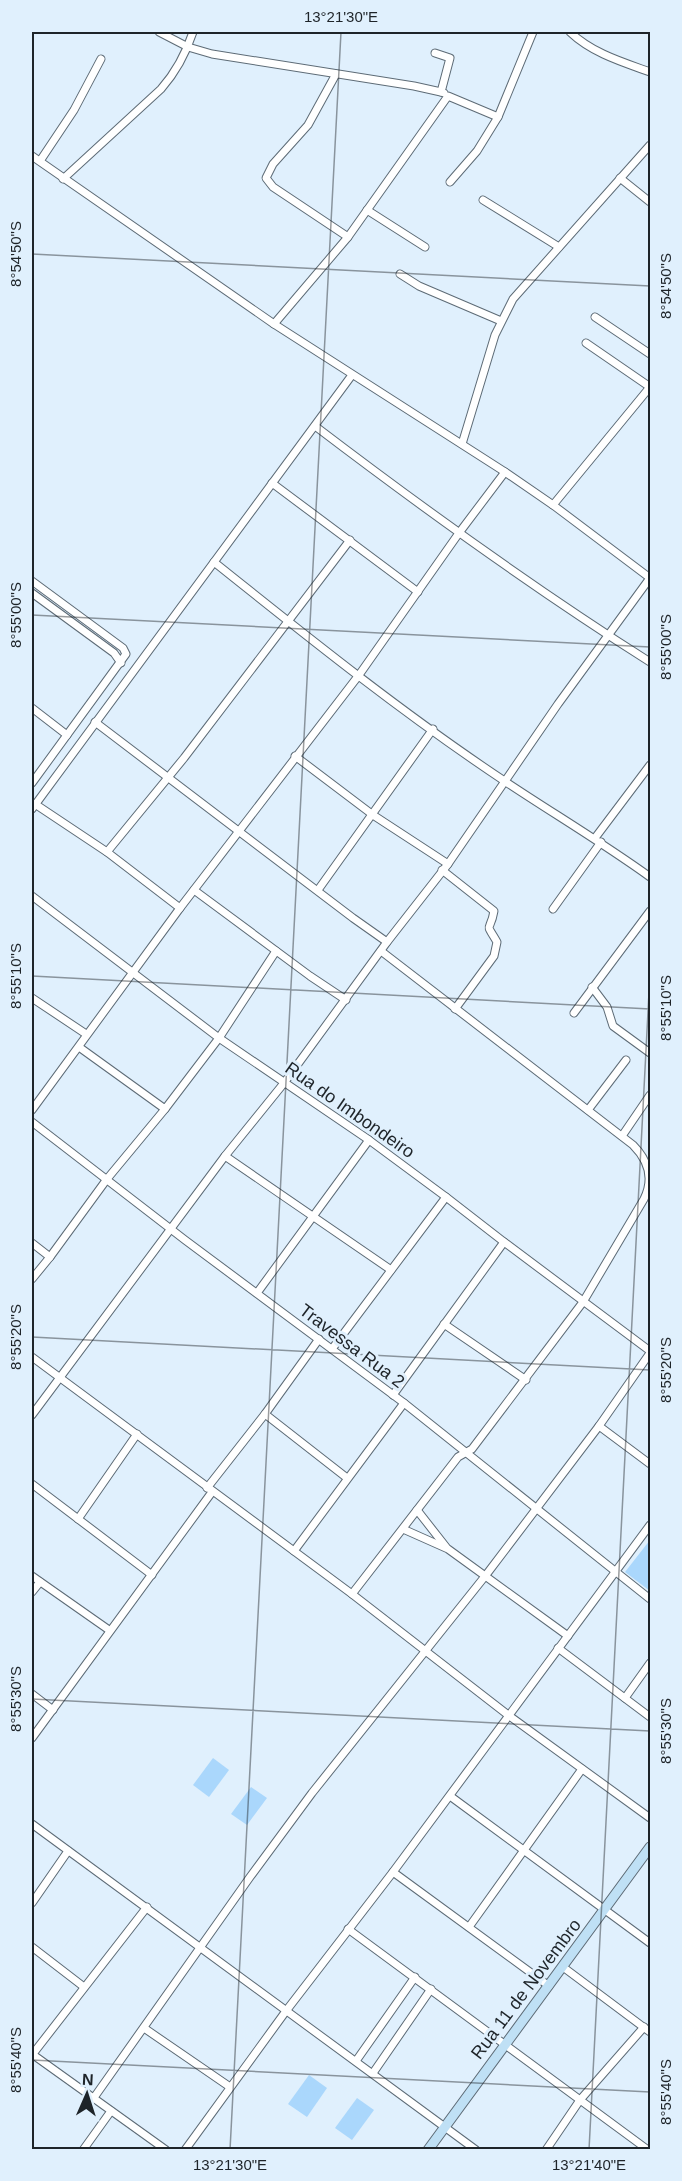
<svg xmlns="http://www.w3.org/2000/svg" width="682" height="2181" font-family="Helvetica,sans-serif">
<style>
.green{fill:#aad7fc}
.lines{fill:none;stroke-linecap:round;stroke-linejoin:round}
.minor-casing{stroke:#5d6b76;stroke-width:9}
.secondary-casing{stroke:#5d6b76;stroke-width:11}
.minor{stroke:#fff;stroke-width:7}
.secondary{stroke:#bfe0f5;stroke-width:9}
.ticks{fill:none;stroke:#1e2429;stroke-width:1.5;stroke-opacity:0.45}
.labels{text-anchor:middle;stroke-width:6;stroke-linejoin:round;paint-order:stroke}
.street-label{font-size:18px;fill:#1e2429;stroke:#e0f0fd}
.neatline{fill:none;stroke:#1e2429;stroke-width:2}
.ticks-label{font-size:15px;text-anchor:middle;fill:#1e2429}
</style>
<rect width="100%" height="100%" fill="#e0f0fd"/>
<!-- green -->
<g class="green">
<path d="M650,1540v51l-25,-19z"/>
<path d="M213,1758l16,12 -20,27 -16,-12z"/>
<path d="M251,1787l16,11 -20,27 -16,-11z"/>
<path d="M309,2075l18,13 -20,29 -19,-13z"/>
<path d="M357,2098l17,12 -22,30 -17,-12z"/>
</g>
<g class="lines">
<!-- minor casing -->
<g class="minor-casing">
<g id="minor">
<path d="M159,32l29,15 24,7 202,32 27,6"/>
<path d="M570,32c22,21 52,30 80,40"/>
<path d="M435,53l15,5 -9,34 3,1"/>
<path d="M336,74l-28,51 -35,39 -7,14 7,9 75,50"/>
<path d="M32,156l242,168 231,148 48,33 97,73"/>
<path d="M40,161l34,-51 27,-51"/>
<path d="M620,178l30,24"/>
<path d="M63,179l98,-90c15,-17 25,-36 32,-57"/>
<path d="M450,182l27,-31 21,-34"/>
<path d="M483,200l76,47"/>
<path d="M367,210l58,37"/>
<path d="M400,274l19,12 82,35"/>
<path d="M595,317l55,37"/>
<path d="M274,324l74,-87 100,-141 50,21 35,-85"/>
<path d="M586,343l64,44"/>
<path d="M315,426c109,83 220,163 335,236"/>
<path d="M462,444l33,-109 18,-36 137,-154"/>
<path d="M272,483l146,109"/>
<path d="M553,505l97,-118"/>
<path d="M214,562c95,76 191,153 292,220 48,32 97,61 144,95"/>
<path d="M32,581l91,67 3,6 -94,129"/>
<path d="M32,593l82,60 7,10"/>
<path d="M32,708l35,27"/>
<path d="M95,722l258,196 34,24"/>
<path d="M295,756l78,59 75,49"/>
<path d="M35,804l72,48"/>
<path d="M32,809l320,-434"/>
<path d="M595,838l55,-73"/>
<path d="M442,870l52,41c-4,23 -10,9 3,31l-3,14 -39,53"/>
<path d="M194,890l116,86 36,24"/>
<path d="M318,890l115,-161"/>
<path d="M32,896l187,142 150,102 77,57 58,45 146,109"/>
<path d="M180,908l-73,-56 77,-94 166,-218"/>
<path d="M553,909l48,-67"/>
<path d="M592,987l15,20 6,19 37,27"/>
<path d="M32,998l54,36"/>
<path d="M574,1013l76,-102"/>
<path d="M79,1047l86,62 54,-71 57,-87"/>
<path d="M32,1110l148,-202 179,-233 100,-142 46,-61"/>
<path d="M588,1110l38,-50"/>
<path d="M32,1122l153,118 219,163 246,196"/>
<path d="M622,1136l28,-41"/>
<path d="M225,1156l166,114"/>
<path d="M32,1243l18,14"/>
<path d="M32,1279l18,-22 57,-78 58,-70"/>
<path d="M257,1293l112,-153"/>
<path d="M444,1324l82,56"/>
<path d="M332,1349l114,-152"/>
<path d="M32,1357l320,237 156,121 142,103"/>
<path d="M393,1395l111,-153"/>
<path d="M265,1414l82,64"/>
<path d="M32,1415l193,-259 59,-73 103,-141 61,-78 110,-160 92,-126"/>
<path d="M599,1426l51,38"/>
<path d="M32,1484l120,91"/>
<path d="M207,1488l58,-74 54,-75"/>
<path d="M417,1510l29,37"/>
<path d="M78,1519l59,-85"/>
<path d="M403,1529l45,20 120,87"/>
<path d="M294,1551l110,-148"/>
<path d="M32,1576l77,54"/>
<path d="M32,1592l8,-10"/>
<path d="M352,1594l106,-137 14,-8 111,-147 61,-103c10,-20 4,-39 -11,-54l-252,-194"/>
<path d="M558,1648l92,69"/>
<path d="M32,1694l21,16"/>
<path d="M625,1698l25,-35"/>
<path d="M32,1738l180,-246"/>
<path d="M450,1796l200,147"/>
<path d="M32,1824l444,326"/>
<path d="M393,1872l156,114"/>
<path d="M32,1903l36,-52"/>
<path d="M469,1927l113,-158"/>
<path d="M348,1929l300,221"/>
<path d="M32,1947l52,40"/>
<path d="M563,1967l87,65"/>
<path d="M144,2028l86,59"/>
<path d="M32,2054l134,96"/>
<path d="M32,2055l115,-148"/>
<path d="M356,2061l59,-84"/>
<path d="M373,2073l58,-84"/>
<path d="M93,2099l157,-222 62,-84 174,-218 113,-149 51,-73"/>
<path d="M83,2150l28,-39"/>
<path d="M185,2150l101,-139 107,-139 257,-347"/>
<path d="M546,2150l34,-50 64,-73"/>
</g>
</g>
<!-- secondary casing -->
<g class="secondary-casing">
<path id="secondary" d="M428,2150l222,-303"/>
</g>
<!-- minor -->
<use href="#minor" class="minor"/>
<!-- secondary -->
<use href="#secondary" class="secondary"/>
</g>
<!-- ticks -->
<path class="ticks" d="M32,254l618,32M32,615l618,32M32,976l618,33M32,1337l618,33M32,1699l618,32M32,2060l618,32M230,2150l111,-2118M589,2150l61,-1177"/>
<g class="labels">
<!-- street labels -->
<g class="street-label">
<text transform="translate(350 1110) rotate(35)" y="6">Rua do Imbondeiro</text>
<text transform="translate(352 1346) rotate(37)" y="6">Travessa Rua 2</text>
<text transform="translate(526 1989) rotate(-53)" y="6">Rua 11 de Novembro</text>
</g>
</g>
<!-- border -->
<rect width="682" height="2181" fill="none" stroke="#e0f0fd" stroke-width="66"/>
<!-- north arrow -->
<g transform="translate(87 2094) rotate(3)" stroke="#e0f0fd" stroke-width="4.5" paint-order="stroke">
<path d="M0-4.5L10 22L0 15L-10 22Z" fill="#1e2429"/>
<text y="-9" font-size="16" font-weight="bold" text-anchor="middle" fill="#1e2429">N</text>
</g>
<rect x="33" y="33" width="616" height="2115" class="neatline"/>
<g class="ticks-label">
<text x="341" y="22">13°21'30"E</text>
<text transform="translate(16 254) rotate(-90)" y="5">8°54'50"S</text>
<text transform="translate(666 286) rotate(-90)" y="5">8°54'50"S</text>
<text transform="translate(16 615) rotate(-90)" y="5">8°55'00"S</text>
<text transform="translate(666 647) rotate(-90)" y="5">8°55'00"S</text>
<text transform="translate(16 976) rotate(-90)" y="5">8°55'10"S</text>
<text transform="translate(666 1008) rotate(-90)" y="5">8°55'10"S</text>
<text transform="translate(16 1337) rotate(-90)" y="5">8°55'20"S</text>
<text transform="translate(666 1370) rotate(-90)" y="5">8°55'20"S</text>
<text transform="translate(16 1699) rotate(-90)" y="5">8°55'30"S</text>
<text transform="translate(666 1731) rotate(-90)" y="5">8°55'30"S</text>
<text transform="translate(16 2060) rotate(-90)" y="5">8°55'40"S</text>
<text transform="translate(666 2092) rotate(-90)" y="5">8°55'40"S</text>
<text x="230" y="2170">13°21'30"E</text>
<text x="589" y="2170">13°21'40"E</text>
</g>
</svg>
